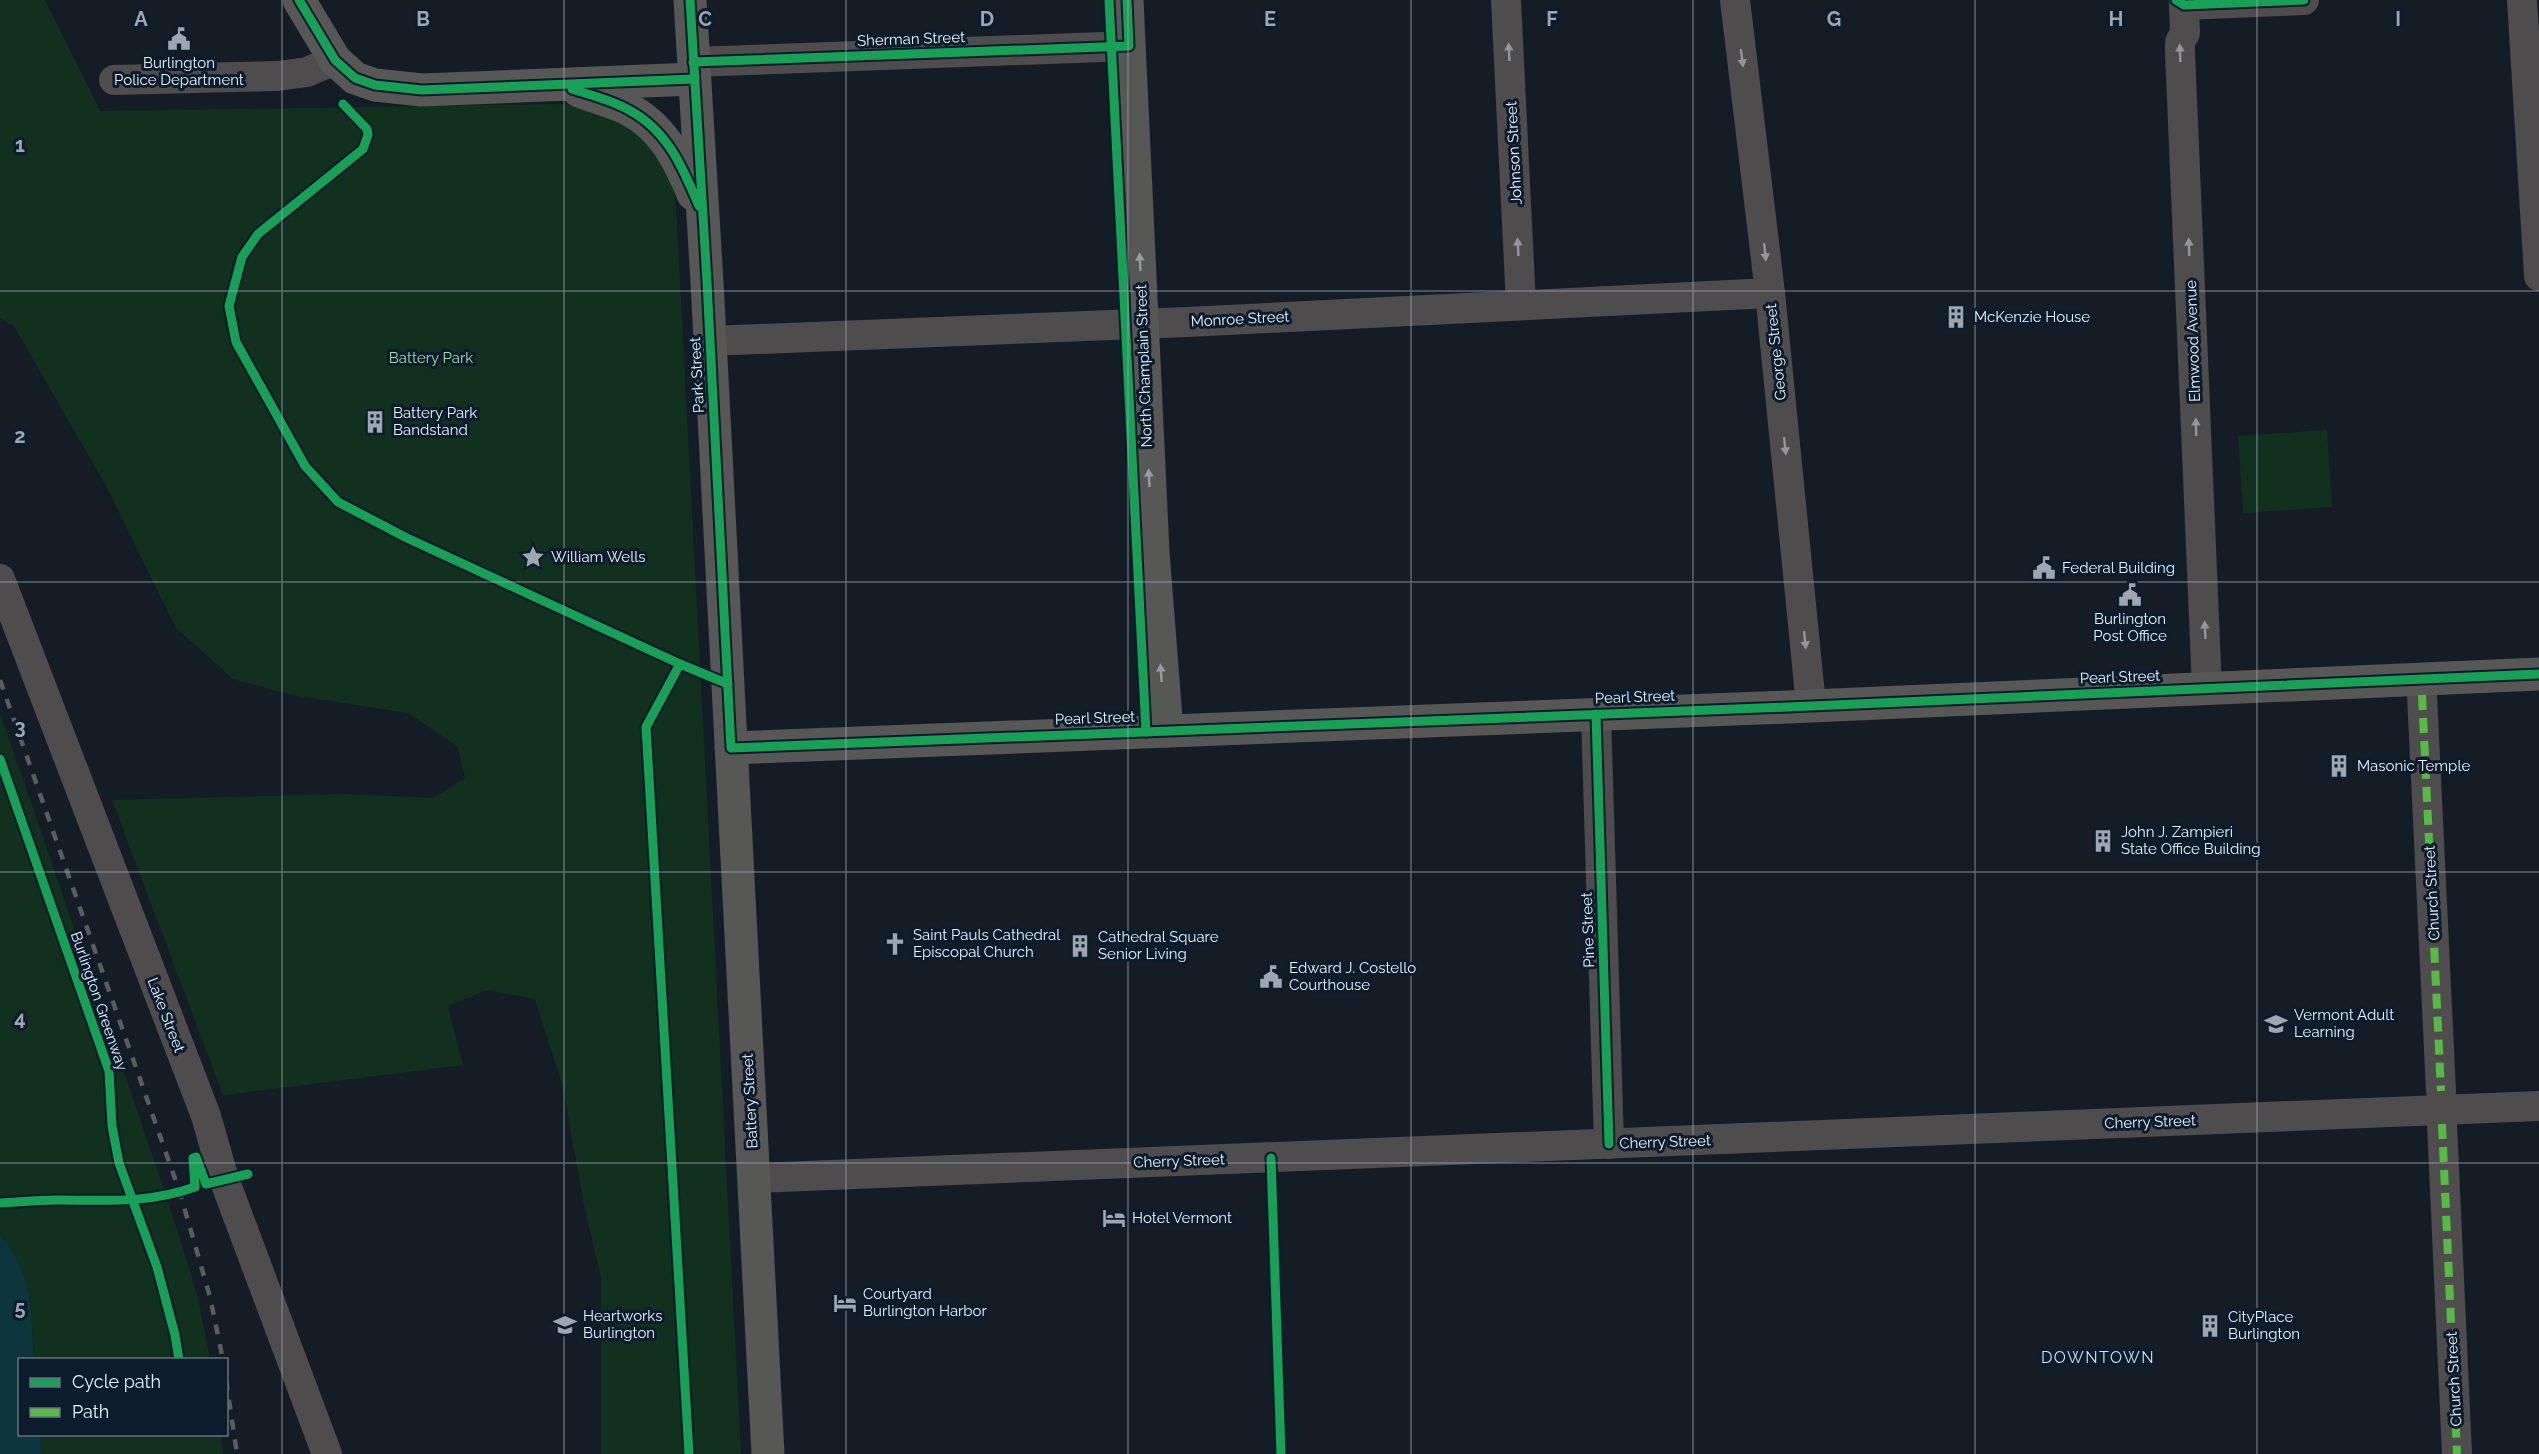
<svg xmlns="http://www.w3.org/2000/svg" width="2539" height="1454" font-family="Raleway,sans-serif">
<style>
.green{fill:#11311e}
.water{fill:#0d353e}
.lines{fill:none;stroke-linecap:round;stroke-linejoin:round}
.minor{stroke:#4e4c4c;stroke-width:30}
.major{stroke:#575756;stroke-width:33}
.rail{stroke:#5b5c5d;stroke-width:4.5;stroke-dasharray:10 10;stroke-linecap:butt}
.quiet{stroke:#58b947;stroke-width:8;stroke-dasharray:15 8;stroke-linecap:butt}
.cycleway-casing{stroke:#0d1c2c;stroke-width:13}
.cycleway{stroke:#1a9f57;stroke-width:9}
.oneway{fill:#93969b}
.oneway2{fill:#989ca1}
.grid{fill:none;stroke:#9da6b1;stroke-width:1.5;stroke-opacity:0.55}
.labels{text-anchor:middle;stroke-width:6;stroke-linejoin:round;paint-order:stroke}
.street-label{font-size:15px;fill:#e7f1fc;stroke:#0d1c2c}
.poi-label{font-size:15px;fill:#e7f1fc;stroke:#0d1c2c;text-anchor:start}
.park-label{font-size:15px;fill:#9ddcae;stroke:#0d1c2c}
.neighbourhood-label{font-size:16px;letter-spacing:1.5px;fill:#cbdff6;stroke:#0d1c2c}
.grid-label{font-size:20px;text-anchor:middle;font-weight:bold;fill:#9da6b1;stroke:#0d1c2c;stroke-width:6;stroke-linejoin:round;paint-order:stroke}
</style>
<rect width="100%" height="100%" fill="#141c25"/>
<!-- green -->
<g class="green">
<path d="M0,0h45l55,111 464,-7 28,4 61,32 21,42 3,42 64,1230h-140v-176l-17,-73 -21,-117 -28,-89 -48,-9 -39,16 15,59 -240,30 -111,-295 235,-6 86,4 32,-20 -7,-31 -50,-34 -116,-18 -59,-16 -57,-51 -70,-142 -92,-160 -14,-8z"/>
<path d="M2327,430l5,77 -89,6 -5,-77z"/>
<path d="M0,713l167,484 31,101 12,61h-176c-4,-49 1,-84 -34,-123z"/>
<path d="M40,1435h181l2,19h-182z"/>
</g>
<!-- water -->
<path class="water" d="M0,1236c35,37 30,76 34,123l-14,1v74l20,1 1,19h-41z"/>
<g class="lines">
<!-- minor -->
<g class="minor">
<path d="M1506,0l15,305"/>
<path d="M1735,0l35,293 41,412"/>
<path d="M2522,0l17,276"/>
<path d="M2184,5l1,28 -5,9v10l27,637"/>
<path d="M2184,5l120,-5"/>
<path d="M693,62l436,-16"/>
<path d="M114,80l164,-4 29,-4 28,-12"/>
<path d="M710,341l477,-19 583,-29"/>
<path d="M0,579l206,537 18,63 103,275"/>
<path d="M2422,695l19,396"/>
<path d="M1596,714l13,430"/>
<path d="M2442,1124l15,330"/>
<path d="M755,1178l1784,-72"/>
</g>
<!-- major -->
<g class="major">
<path d="M299,0l36,60 20,18 20,7 47,5 272,-11"/>
<path d="M690,0l17,282 61,1172"/>
<path d="M1127,0l26,552 14,179"/>
<path d="M579,91c16,6 34,11 49,18 35,18 51,51 65,85"/>
<path d="M731,748l1057,-41 751,-33"/>
</g>
<!-- rail -->
<g class="rail">
<path d="M0,680l180,513 30,104 13,63"/>
<path d="M226,1380l11,74"/>
</g>
<!-- quiet -->
<g class="quiet">
<path d="M2422,695l19,396"/>
<path d="M2442,1124l15,330"/>
</g>
<!-- cycleway casing -->
<g class="cycleway-casing">
<g id="cycleway">
<path d="M299,0l36,60 20,18 20,7 47,5 272,-11"/>
<path d="M690,0l17,282 24,466 1057,-41 751,-33"/>
<path d="M1109,0l37,732"/>
<path d="M2176,0l8,5 120,-5"/>
<path d="M693,62l436,-16 -2,-46"/>
<path d="M572,89c18,6 40,11 57,21 39,21 54,58 70,96"/>
<path d="M343,104l24,25 1,6 -5,14 -105,85 -16,23 -13,49 7,36 69,124 33,36 69,36 273,126 48,20"/>
<path d="M680,664l-34,63 43,727"/>
<path d="M1596,714l13,430"/>
<path d="M0,759l109,312 3,55 7,37 38,104 18,68 4,25"/>
<path d="M1271,1158l10,296"/>
<path d="M0,1203c19,-1 38,-3 56,-3 50,0 91,4 139,-13l-2,-29 3,-1 10,27 42,-10"/>
</g>
</g>
<!-- cycleway -->
<use href="#cycleway" class="cycleway"/>
</g>
<!-- one-way arrows -->
<defs><path id="oneway-solid" d="M-6-.8H1V-3.2L6.5 0L1 3.2V.8H-6Z" transform="scale(1.5)"/></defs>
<g class="oneway">
<use href="#oneway-solid" transform="translate(1509 52) rotate(-93)"/>
<use href="#oneway-solid" transform="translate(2180 53) rotate(-92)"/>
<use href="#oneway-solid" transform="translate(1742 58) rotate(83)"/>
<use href="#oneway-solid" transform="translate(1518 247) rotate(-93)"/>
<use href="#oneway-solid" transform="translate(2189 247) rotate(-92)"/>
<use href="#oneway-solid" transform="translate(1765 252) rotate(84)"/>
<use href="#oneway-solid" transform="translate(2196 427) rotate(-91)"/>
<use href="#oneway-solid" transform="translate(1785 446) rotate(84)"/>
<use href="#oneway-solid" transform="translate(2205 630) rotate(-93)"/>
<use href="#oneway-solid" transform="translate(1805 640) rotate(84)"/>
</g>
<g class="oneway2">
<use href="#oneway-solid" transform="translate(1140 262) rotate(-93)"/>
<use href="#oneway-solid" transform="translate(1149 478) rotate(-93)"/>
<use href="#oneway-solid" transform="translate(1161 673) rotate(-94)"/>
</g>
<!-- grid -->
<path class="grid" d="M282,0v1454M564,0v1454M846,0v1454M1128,0v1454M1411,0v1454M1693,0v1454M1975,0v1454M2257,0v1454M0,291h2539M0,582h2539M0,872h2539M0,1163h2539"/>
<!-- icons -->
<defs>
<g id="civic-bare" transform="scale(1.8)"><path d="M-.6-6.5H3V-4.5H.6V-3L4-1V1h2V6H-6V1h2V-1L-.6-3ZM-1.2 2.5V6h2.4V2.5Z" fill="#9da6b1" stroke="#0d1c2c" stroke-width="2.5" paint-order="stroke"/></g>
<g id="building-bare" transform="scale(1.8)"><path d="M-4-6H4V6H1V3H-1V6H-4ZM-2.5-4.3h1.7v1.8h-1.7ZM.8-4.3h1.7v1.8H.8ZM-2.5-1h1.7V.8h-1.7ZM.8-1h1.7V.8H.8Z" fill="#9da6b1" stroke="#0d1c2c" stroke-width="2.5" paint-order="stroke"/></g>
<g id="sight-bare" transform="scale(1.8)"><path d="M0-6L1.8-2.2L6-1.7L2.9 1.2L3.7 5.4L0 3.3L-3.7 5.4L-2.9 1.2L-6-1.7L-1.8-2.2Z" fill="#9da6b1" stroke="#0d1c2c" stroke-width="2.5" paint-order="stroke"/></g>
<g id="church-bare" transform="scale(1.8)"><path d="M-1.2-6h2.4v3.5h3.3v2.4h-3.3V6h-2.4V-.1h-3.3v-2.4h3.3Z" fill="#9da6b1" stroke="#0d1c2c" stroke-width="2.5" paint-order="stroke"/></g>
<g id="school-bare" transform="scale(1.8)"><path d="M0-5L7-2L0 1L-7-2ZM-4 1L0 2.5L4 1V4Q0 6-4 4Z" fill="#9da6b1" stroke="#0d1c2c" stroke-width="2.5" paint-order="stroke"/></g>
<g id="hotel-bare" transform="scale(1.8)"><path d="M-6-4.5h1.5V1H6V5H4.5V3h-9V5H-6ZM-4 0a1.8 1.8 0 1 1 3.6 0ZM.5 0V-2.5h3Q6-2.5 6 0Z" fill="#9da6b1" stroke="#0d1c2c" stroke-width="2.5" paint-order="stroke"/></g>
</defs>
<g fill-rule="evenodd">
<use href="#civic-bare" x="179" y="39"/>
<use href="#building-bare" x="1956" y="317"/>
<use href="#building-bare" x="375" y="422"/>
<use href="#sight-bare" x="533" y="557"/>
<use href="#civic-bare" x="2044" y="568"/>
<use href="#civic-bare" x="2130" y="595"/>
<use href="#building-bare" x="2339" y="766"/>
<use href="#building-bare" x="2103" y="841"/>
<use href="#church-bare" x="895" y="944"/>
<use href="#building-bare" x="1080" y="946"/>
<use href="#civic-bare" x="1271" y="977"/>
<use href="#school-bare" x="2276" y="1024"/>
<use href="#hotel-bare" x="1114" y="1218"/>
<use href="#hotel-bare" x="845" y="1303"/>
<use href="#school-bare" x="565" y="1325"/>
<use href="#building-bare" x="2210" y="1326"/>
</g>
<g class="labels">
<!-- street labels -->
<g class="street-label">
<text transform="translate(911 39) rotate(-2)" y="5">Sherman Street</text>
<text transform="translate(1514 153) rotate(-93)" y="5">Johnson Street</text>
<text transform="translate(1240 319) rotate(-3)" y="5">Monroe Street</text>
<text transform="translate(2193 341) rotate(-92)" y="5">Elmwood Avenue</text>
<text transform="translate(1776 352) rotate(-96)" y="5">George Street</text>
<text transform="translate(1144 366) rotate(-92)" y="5">North Champlain Street</text>
<text transform="translate(697 375) rotate(-93)" y="5">Park Street</text>
<text transform="translate(2120 677) rotate(-2)" y="5">Pearl Street</text>
<text transform="translate(1635 697) rotate(-2)" y="5">Pearl Street</text>
<text transform="translate(1095 718) rotate(-2)" y="5">Pearl Street</text>
<text transform="translate(2432 893) rotate(-93)" y="5">Church Street</text>
<text transform="translate(1588 930) rotate(-92)" y="5">Pine Street</text>
<text transform="translate(99 1001) rotate(71)" y="5">Burlington Greenway</text>
<text transform="translate(166 1015) rotate(69)" y="5">Lake Street</text>
<text transform="translate(750 1101) rotate(-93)" y="5">Battery Street</text>
<text transform="translate(2150 1122) rotate(-2)" y="5">Cherry Street</text>
<text transform="translate(1665 1142) rotate(-2)" y="5">Cherry Street</text>
<text transform="translate(1179 1161) rotate(-2)" y="5">Cherry Street</text>
<text transform="translate(2454 1379) rotate(-93)" y="5">Church Street</text>
</g>
<!-- poi labels -->
<g class="poi-label">
<text x="179" y="68" text-anchor="middle">Burlington<tspan x="179" dy="17">Police Department</tspan></text>
<text x="1974" y="322">McKenzie House</text>
<text x="393" y="418">Battery Park<tspan x="393" dy="17">Bandstand</tspan></text>
<text x="551" y="562">William Wells</text>
<text x="2062" y="573">Federal Building</text>
<text x="2130" y="624" text-anchor="middle">Burlington<tspan x="2130" dy="17">Post Office</tspan></text>
<text x="2357" y="771">Masonic Temple</text>
<text x="2121" y="837">John J. Zampieri<tspan x="2121" dy="17">State Office Building</tspan></text>
<text x="913" y="940">Saint Pauls Cathedral<tspan x="913" dy="17">Episcopal Church</tspan></text>
<text x="1098" y="942">Cathedral Square<tspan x="1098" dy="17">Senior Living</tspan></text>
<text x="1289" y="973">Edward J. Costello<tspan x="1289" dy="17">Courthouse</tspan></text>
<text x="2294" y="1020">Vermont Adult<tspan x="2294" dy="17">Learning</tspan></text>
<text x="1132" y="1223">Hotel Vermont</text>
<text x="863" y="1299">Courtyard<tspan x="863" dy="17">Burlington Harbor</tspan></text>
<text x="583" y="1321">Heartworks<tspan x="583" dy="17">Burlington</tspan></text>
<text x="2228" y="1322">CityPlace<tspan x="2228" dy="17">Burlington</tspan></text>
</g>
<!-- park labels -->
<g class="park-label">
<text x="431" y="363">Battery Park</text>
</g>
<!-- neighbourhood labels -->
<g class="neighbourhood-label">
<text x="2098" y="1363">DOWNTOWN</text>
</g>
</g>
<g class="grid-label">
<text x="141" y="26">A</text>
<text x="423" y="26">B</text>
<text x="705" y="26">C</text>
<text x="987" y="26">D</text>
<text x="1270" y="26">E</text>
<text x="1552" y="26">F</text>
<text x="1834" y="26">G</text>
<text x="2116" y="26">H</text>
<text x="2398" y="26">I</text>
<text x="20" y="152">1</text>
<text x="20" y="443">2</text>
<text x="20" y="734">3</text>
<text x="20" y="1025">4</text>
<text x="20" y="1315">5</text>
</g>
<!-- legend -->
<rect x="18" y="1358" width="210" height="78" fill="#0d1c2c" stroke="#64717f" stroke-width="1.5"/>
<rect x="30" y="1378" width="30" height="9" fill="#1a9f57" stroke="#64717f" stroke-width="1.5"/>
<text x="72" y="1388" font-size="18" fill="#e7f1fc">Cycle path</text>
<rect x="30" y="1408" width="30" height="9" fill="#58b947" stroke="#64717f" stroke-width="1.5"/>
<text x="72" y="1418" font-size="18" fill="#e7f1fc">Path</text>
</svg>
